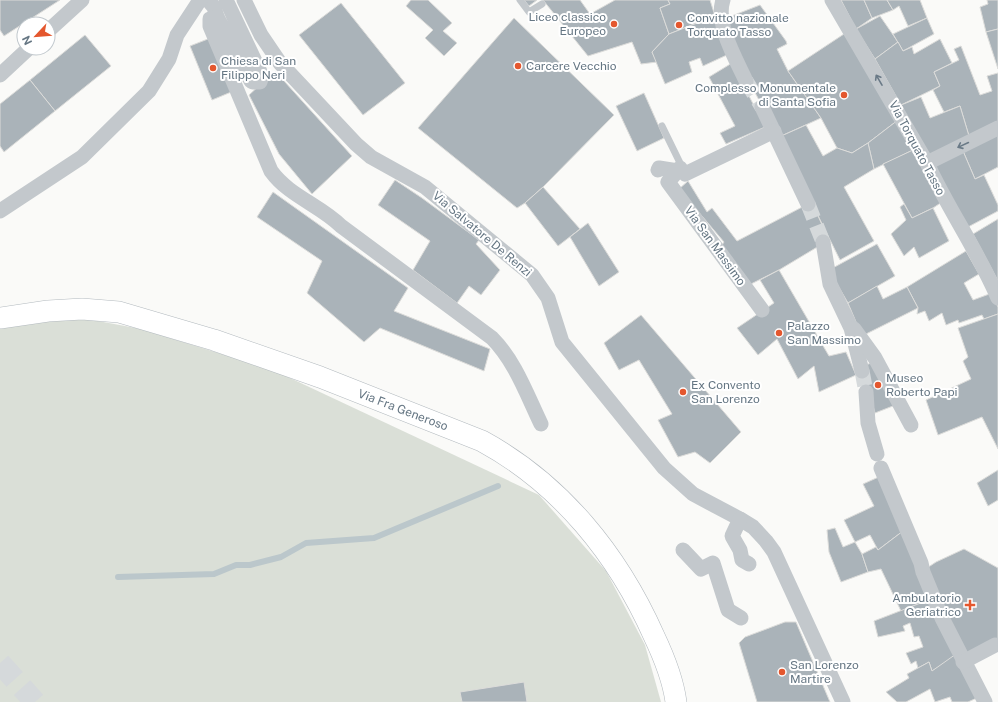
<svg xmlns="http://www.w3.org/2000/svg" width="998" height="702" font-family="'Public Sans',sans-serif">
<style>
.green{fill:#dadfd7}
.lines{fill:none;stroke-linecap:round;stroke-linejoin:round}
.stream{stroke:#bbc7cb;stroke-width:6}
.building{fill:#aab3b9;stroke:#dcdcda}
.street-tunnel{stroke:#d5d9db;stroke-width:15;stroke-dasharray:15 8;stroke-linecap:butt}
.highway-tunnel{stroke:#d5d9db;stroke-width:22;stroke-dasharray:22 11;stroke-linecap:butt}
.secondary-casing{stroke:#b3babf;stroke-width:22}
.lane{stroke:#c3c8cc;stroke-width:7}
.street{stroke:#c3c8cc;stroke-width:15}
.secondary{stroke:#fff;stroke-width:21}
.oneway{stroke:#6a7a87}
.poi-dot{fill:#e4572e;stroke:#fff;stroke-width:1.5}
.labels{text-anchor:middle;stroke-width:4;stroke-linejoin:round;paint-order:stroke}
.poi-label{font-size:12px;fill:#657683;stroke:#fff;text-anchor:start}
.street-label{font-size:12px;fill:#657683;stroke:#fff}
</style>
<rect width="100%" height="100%" fill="#fafaf8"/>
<!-- green -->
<path class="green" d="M71,316l70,13 132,41 266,125 67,76 39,74 16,57h-661v-373z"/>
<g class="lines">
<!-- stream -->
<path class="stream" d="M118,577l96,-3 22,-9h14l31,-8 25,-14 68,-5 124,-52"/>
</g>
<!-- building -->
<g class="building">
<path d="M0,0h60l-56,36 -4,-6z"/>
<path d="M411,0h17l24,23 -9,8 14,12 -13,13 -19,-18 8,-8 -27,-24z"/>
<path d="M524,0h13l-8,6z"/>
<path d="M543,0h37l10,14 25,-14h53l2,4 -10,4 9,26 -17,18 5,10 -16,2 -9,-22 -44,14z"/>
<path d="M668,0h42l5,16 -46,18 -9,-26 10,-4z"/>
<path d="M841,0h23l8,18 -16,11z"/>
<path d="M864,0h23l6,10 -21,8z"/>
<path d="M887,0h33l7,18 -19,8 -9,-20 -6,4z"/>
<path d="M987,0h11v29l-12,3 -6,-25 8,-3z"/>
<path d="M341,3l64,80 -42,32 -64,-80z"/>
<path d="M760,5l26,36 1,3 -10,5 11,22 33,47 -42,19 -33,-61 -22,-57z"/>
<path d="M715,16l14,38 -26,12 -3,-8 -11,4 3,10 -27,12 -13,-32 17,-18z"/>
<path d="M880,16l18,26 -23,17 -19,-30z"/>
<path d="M514,18l100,97 -71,72 -18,16 -8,5 -99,-80z"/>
<path d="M927,18l7,16 -31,17 -10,-17z"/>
<path d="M998,29v40l-12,-37z"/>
<path d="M847,32l51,88 -30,23 -16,10 -15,-5 -16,-30 -33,-47z"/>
<path d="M85,35l26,31 -56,45 -25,-31z"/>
<path d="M213,37l23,53 -24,10 -22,-54z"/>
<path d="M940,39l12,24 -18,9 6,14 -39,19 -26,-46 23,-17 5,9 9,-4 2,7z"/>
<path d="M961,46l19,49 12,-4 -5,-15 11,-3v49l-29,14 -9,-30 -16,6 -11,-22 7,-4 -6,-14 25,-12 -5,-11z"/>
<path d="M732,63l33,64 -39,17 -6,-11 15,-7 -26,-49z"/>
<path d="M275,71l77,85 -40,38 -33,-40 -30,-59z"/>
<path d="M30,80l25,31 -51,41 -4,-6v-42z"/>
<path d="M644,93l20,45 -27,13 -21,-45z"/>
<path d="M921,97l9,21 30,-12 9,30 -42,20 -26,-51z"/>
<path d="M898,120l15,30 -39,19 -6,-26z"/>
<path d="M806,125l17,31 14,-8 15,5 16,-10 6,26 -30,18 30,54 -34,19 -61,-123z"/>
<path d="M998,134v33l-23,12 -12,-28z"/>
<path d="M913,150l29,52 -9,6 -21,10 -29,-54z"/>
<path d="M963,151l12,28 9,-4 14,30v6l-30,16 -34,-62z"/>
<path d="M395,180l27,18 57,42 -3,4 24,26 -19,25 -12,-9 -12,17 -44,-33 17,-29 -52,-36z"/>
<path d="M688,181l19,31 5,-4 25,33 71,-37 5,1 16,35 -50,30 -30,15 -27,-40 2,-3 -45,-53z"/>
<path d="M543,187l37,42 -22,17 -33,-43z"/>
<path d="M273,192l135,96 -14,23 96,38 -6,22 -104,-43 -16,14 -57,-49 15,-32 -65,-44z"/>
<path d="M904,204l8,14 21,-10 16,33 -30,17 -5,-11 -10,9 -13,-22 15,-14 -6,-13z"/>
<path d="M998,219v62l-25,-47z"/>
<path d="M588,223l31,49 -20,14 -29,-49z"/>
<path d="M877,244l18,32 -47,27 -19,-33z"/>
<path d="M966,251l13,23 -15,9 9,17 19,-7 6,14v7l-14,5 -2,-4 -23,8 -1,-3 -12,5 -4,-12 -13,8 -4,-10 -8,3 1,-6 -11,-21z"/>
<path d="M779,270l50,86 17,-4 10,23 -37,17 -5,-26 -16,13 -21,-40 -19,16 -21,-27 37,-25 -14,-23z"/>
<path d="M877,286l6,13 24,-12 11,21 -56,28 -14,-33z"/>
<path d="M998,314v135l-16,-32 -44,18 -12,-35 45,-21 -8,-18 5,-4 -10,-29z"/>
<path d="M641,315l100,117 -31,31 -15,-11 -17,5 -20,-37 14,-6 -33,-54 -20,10 -15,-27z"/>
<path d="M875,362l23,42 -23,9 -13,-47z"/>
<path d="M998,470v30l-10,6 -11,-23z"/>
<path d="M881,476l22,55 -25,19 -8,-15 -15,7 -11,-22 30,-14 -11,-22z"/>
<path d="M835,528l8,19 12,-5 7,12 6,18 -27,10 -12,-30 -2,-22z"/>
<path d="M903,531l28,68 -30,12 -20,-42 -13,3 -6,-18 14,-7 2,3z"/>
<path d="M964,549l34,19v73l-33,14 -41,-85 12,-8z"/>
<path d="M931,599l26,56 -25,16 -3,-9 -11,6 -2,-7 -5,3 -5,-11 17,-6 -4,-11 -5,1 -4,-14 -7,3 2,5 -27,6 -4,-16z"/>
<path d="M785,622h11l34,80h-73l-18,-59 6,-6z"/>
<path d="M956,654l23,43 -11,5h-16l-2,-5 -15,5 -5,-13 -24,13h-9l-11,-10 23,-14 -2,-4 22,-12 3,9z"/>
<path d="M524,682l3,20h-65l-2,-10z"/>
</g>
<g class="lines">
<!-- street-tunnel -->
<g class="street-tunnel">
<path d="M746,81l16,26"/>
<path d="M808,204l15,38"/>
<path d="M862,371l4,21"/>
</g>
<!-- highway-tunnel -->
<path class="highway-tunnel" d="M0,663l35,39"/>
<!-- secondary casing -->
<g class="secondary-casing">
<path id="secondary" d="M0,318l48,-7 34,-2 37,3 95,28 106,37 162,64c79,43 136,114 172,195 10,21 19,43 22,66"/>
</g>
<!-- lane -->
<g class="lane">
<path d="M520,0l9,12 13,-8"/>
<path d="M662,126l21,43"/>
</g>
<!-- street -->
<g class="street">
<path d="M208,0l6,7 3,10"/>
<path d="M226,0l36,76 -2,6h-7l-2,-1 -34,-64 -7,2v7l61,145c18,25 49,34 70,55l151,112c23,23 35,57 49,86"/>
<path d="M244,0l17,35 19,28 76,81 15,13 54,30 107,88 16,23 14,44 102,126 29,26 47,25 13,8 13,14 8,11 69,150"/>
<path d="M723,0c-8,24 13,59 23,81"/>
<path d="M832,0l95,163c21,46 51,88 71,135"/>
<path d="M48,31l34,-31"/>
<path d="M0,75l29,-27"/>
<path d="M762,107l46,97"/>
<path d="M927,163l71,-35"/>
<path d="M658,170l1,-2 19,3"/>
<path d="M0,211l82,-54 67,-66 20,-32 8,-24 23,-35"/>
<path d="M823,242l7,42 21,44 11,43"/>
<path d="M762,310l-94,-128 12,-14 5,6 89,-43"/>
<path d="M854,329l21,29 36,67"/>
<path d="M866,392l2,31 9,31"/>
<path d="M881,468l40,95 2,9 19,46 43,84"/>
<path d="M740,519l-8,17 8,14 2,10 7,4"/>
<path d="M683,550l18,19 12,-6 15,47 13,8"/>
<path d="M963,662l32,-17"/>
</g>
<!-- secondary -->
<use href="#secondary" class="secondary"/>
</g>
<!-- one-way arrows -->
<defs><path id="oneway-shaft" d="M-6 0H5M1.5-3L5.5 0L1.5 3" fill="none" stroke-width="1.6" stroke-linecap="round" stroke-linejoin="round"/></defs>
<g class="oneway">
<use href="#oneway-shaft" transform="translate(879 80) rotate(-120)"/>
<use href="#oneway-shaft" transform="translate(963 145) rotate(155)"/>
</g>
<!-- markers -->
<g class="poi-dot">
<circle cx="614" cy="24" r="4"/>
<circle cx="679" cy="25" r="4"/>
<circle cx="518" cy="66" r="4"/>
<circle cx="213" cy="68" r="4"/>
<circle cx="844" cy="95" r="4"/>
<circle cx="779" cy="333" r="4"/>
<circle cx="878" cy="385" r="4"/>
<circle cx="683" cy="392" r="4"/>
<path d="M968 599h4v4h4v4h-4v4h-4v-4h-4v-4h4z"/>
<circle cx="782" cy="672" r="4"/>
</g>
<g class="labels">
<!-- poi labels -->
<g class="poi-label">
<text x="606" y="21" text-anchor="end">Liceo classico<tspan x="606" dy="14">Europeo</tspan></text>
<text x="687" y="22">Convitto nazionale<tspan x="687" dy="14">Torquato Tasso</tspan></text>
<text x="221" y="65">Chiesa di San<tspan x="221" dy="14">Filippo Neri</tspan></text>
<text x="526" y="70">Carcere Vecchio</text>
<text x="836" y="92" text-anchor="end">Complesso Monumentale<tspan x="836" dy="14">di Santa Sofia</tspan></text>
<text x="787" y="330">Palazzo<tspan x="787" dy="14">San Massimo</tspan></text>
<text x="886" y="382">Museo<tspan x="886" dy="14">Roberto Papi</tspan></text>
<text x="691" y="389">Ex Convento<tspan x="691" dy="14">San Lorenzo</tspan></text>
<text x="961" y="602" text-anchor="end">Ambulatorio<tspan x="961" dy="14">Geriatrico</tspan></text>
<text x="790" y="669">San Lorenzo<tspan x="790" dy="14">Martire</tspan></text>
</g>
<!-- street labels -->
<g class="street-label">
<text transform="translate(917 148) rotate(62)" y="4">Via Torquato Tasso</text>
<text transform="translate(482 234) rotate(40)" y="4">Via Salvatore De Renzi</text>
<text transform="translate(715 246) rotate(54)" y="4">Via San Massimo</text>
<text transform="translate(403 410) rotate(21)" y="4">Via Fra Generoso</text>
</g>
</g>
<!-- north arrow -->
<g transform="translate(36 36) rotate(244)"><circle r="19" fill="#ffffff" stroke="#c1c8cd"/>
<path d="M0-3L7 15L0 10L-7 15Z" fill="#e4572e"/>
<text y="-6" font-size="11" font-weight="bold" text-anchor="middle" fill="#657683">N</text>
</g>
</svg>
